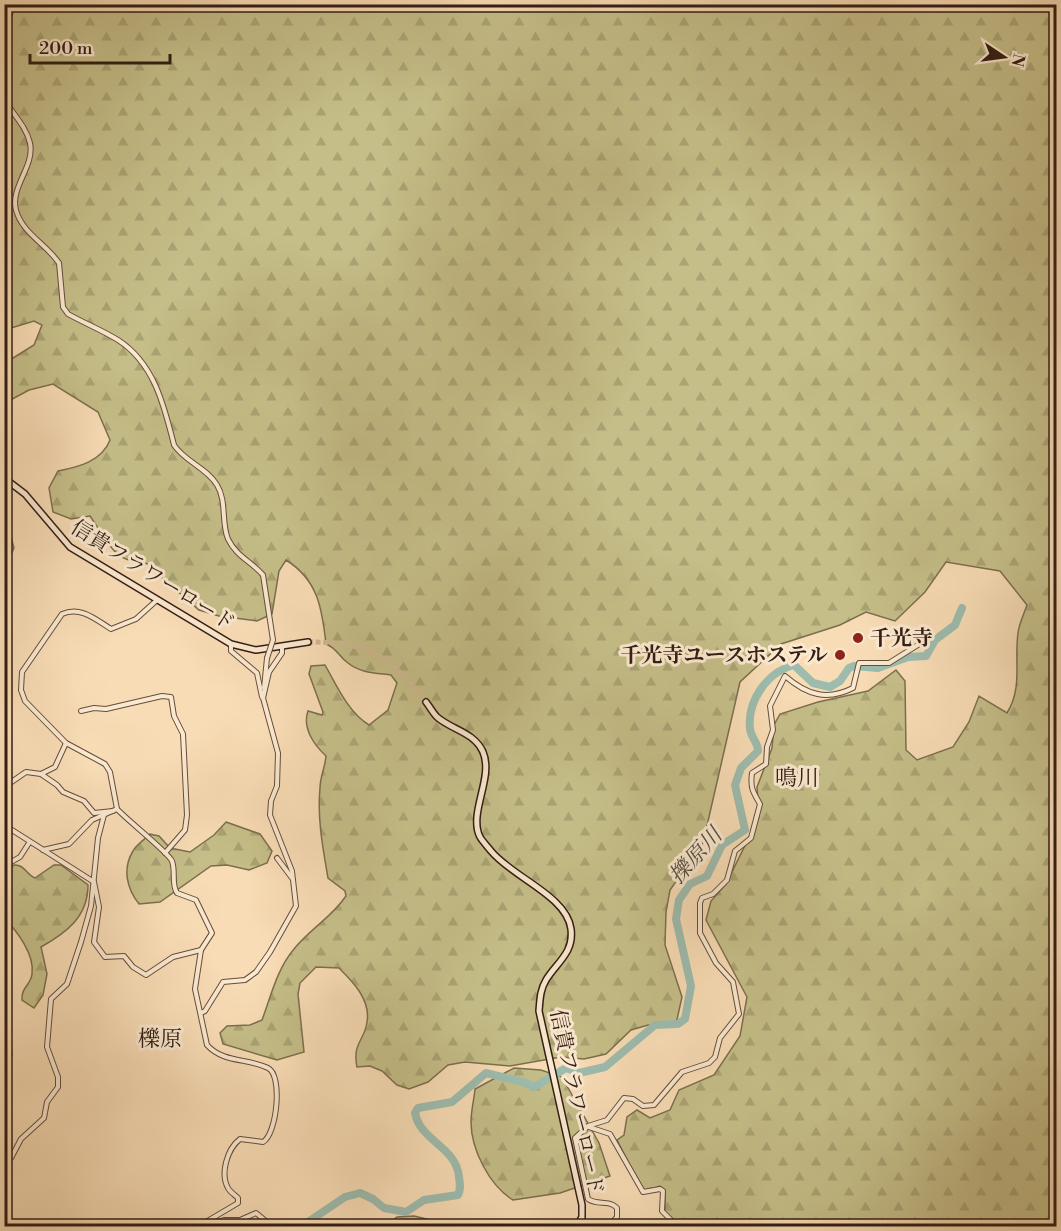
<svg xmlns="http://www.w3.org/2000/svg" width="1061" height="1231" font-family="'Libre Bodoni','Noto Serif JP',serif">
<style>
.forest{fill:url(#forest-firs);stroke:#7c6e4e;stroke-width:1.5}
.lines{fill:none;stroke-linecap:round;stroke-linejoin:round}
.river{stroke:#9dbcae;stroke-width:8}
.secondary-tunnel{stroke:#d1b695;stroke-width:5;stroke-dasharray:5 2.5;stroke-linecap:butt}
.street-casing{stroke:#644d3c;stroke-width:6}
.secondary-casing{stroke:#331d14;stroke-width:8}
.street{stroke:#fae8cf;stroke-width:4}
.secondary{stroke:#fae8cf;stroke-width:5}
.street-bridge-casing{stroke:#644d3c;stroke-width:6;stroke-linecap:butt}
.street-bridge{stroke:#fae8cf;stroke-width:4}
.poi-dot{fill:#8f2418;stroke:#fae8cf;stroke-width:2}
.labels{text-anchor:middle;stroke-width:6;stroke-linejoin:round;paint-order:stroke}
.street-label{font-size:21px;fill:#331d14;stroke:#fae8cf}
.poi-label{font-size:21px;font-weight:bold;fill:#331d14;stroke:#fae8cf;text-anchor:start}
.neighbourhood-label{font-size:22px;fill:#331d14;stroke:#fae8cf}
.water-label{font-size:22px;font-style:italic;fill:#534d42;stroke:#fae8cf}
</style>
<defs>
<pattern id="forest-firs" width="22" height="20" patternUnits="userSpaceOnUse" patternTransform="scale(1.5)"><rect width="22" height="20" fill="#c5be88"/><path d="M5 1l3.5 6h-7zM16 11l3.5 6h-7z" fill="#aaa374"/></pattern>
</defs>
<rect width="100%" height="100%" fill="#f8dcb5"/>
<filter id="stains"><feTurbulence type="fractalNoise" baseFrequency=".00333" numOctaves="4"/><feColorMatrix values="0 0 0 0 .2 0 0 0 0 .09 0 0 0 0 .02 0 0 0 .5 -.17"/></filter>
<radialGradient id="worn" r=".72"><stop offset=".6" stop-color="#630" stop-opacity="0"/><stop offset="1" stop-color="#630" stop-opacity=".3"/></radialGradient>
<!-- forest -->
<g class="forest">
<path d="M5,5h1051v1221h-375l-16,-13v-23l-5,-4 -14,5 -4,-2 -25,-49 7,-5 3,-18 10,-7 13,8 20,-8 9,-20 35,-15 26,-39 7,-39 -41,-77 5,-19 15,-17 33,-67 -2,-30 15,-39 2,-23 6,-11 38,-12 50,-11 28,-21 9,11 1,69 11,10 36,-13 16,-25 10,-26 28,17c16,-26 7,-52 11,-80 1,-9 6,-19 9,-28l-27,-34 -54,-9 -21,30 -30,29 -29,-9 -26,13 -59,19 -41,38 -37,161 -33,47 -4,22 -1,33 17,52 -6,27 -14,3 -14,-2 -17,5 -25,24 -22,5 -23,-2 -51,9 -45,-4 -17,3 -20,17 -19,7 -12,-4 -15,-14 -12,-5 -13,1c-5,-24 8,-27 10,-45 4,-22 -14,-40 -28,-54l-23,-1 -16,16 -2,11 6,58 -27,8 -54,-16 -3,-11 7,-7 23,-1 12,-5c9,-24 15,-51 32,-71 16,-20 38,-32 52,-53l-1,-5 -17,-13c-5,-29 -11,-60 -8,-90 0,-11 5,-20 6,-32 -12,-11 -24,-28 -18,-45l14,4 1,-3 -14,-38 2,-8 14,-1c12,21 23,47 44,60l19,-15 9,-27 -6,-8c-15,-2 -31,-2 -43,-12 -10,-7 -10,-14 -22,-19 -4,-36 -8,-64 -40,-84l-7,11 -7,43 -15,7 -38,-5 -20,-6 -38,-33 -10,-13c-38,-1 -41,-19 -61,-48l-19,3 -18,-7 -4,-24 9,-17c21,-4 44,-10 52,-31l-12,-28 -45,-28 -24,6 -24,13v-40l29,-18 8,-20 -8,-4 -23,7h-6z"/>
<path d="M5,515l9,33 -9,21z"/>
<path d="M226,822l34,12 12,17 -5,12 -18,7 -22,-5 -16,1 -51,36 -21,2c-12,-15 -17,-35 -6,-53 3,-6 12,-12 17,-17l9,2 11,12 20,4 24,-17z"/>
<path d="M14,865c10,-1 13,10 21,13l19,-13h7l27,20c0,32 -22,48 -47,62l6,27 -4,21 -9,13 -12,-8c-1,-13 9,-15 10,-26 3,-19 -15,-43 -27,-55v-45z"/>
<path d="M5,1019l7,34 -7,42z"/>
<path d="M514,1068l27,2 21,7 37,66 11,33 -50,17 -47,7c-23,-14 -42,-50 -42,-78 0,-11 3,-22 4,-33z"/>
<path d="M414,1216l21,5 8,5h-58l12,-9z"/>
</g>
<g class="lines">
<!-- river -->
<path class="river" d="M302,1226l43,-29 15,-4 13,6 11,9 22,4 18,-12 34,-5c3,-6 2,-11 1,-18 -3,-31 -39,-36 -44,-64l3,-5 34,-6 34,-29 37,9 11,5 32,-19 13,5 26,-6 50,-42 23,-1 7,-5 6,-33 -15,-67 3,-19 11,-16 17,-8 15,-31 23,-15 -10,-45 6,-17 17,-17c0,-9 -7,-13 -8,-22 -3,-28 17,-57 44,-64l19,18 17,4 10,-6 9,-13 5,-2 24,2 30,-11 18,-1 9,-16 20,-15 7,-17"/>
<!-- secondary-tunnel -->
<path class="secondary-tunnel" d="M308,642c60,0 81,13 118,60"/>
<!-- street casing -->
<g class="street-casing">
<g id="street">
<path d="M4,35l9,-31"/>
<path d="M4,99c8,14 22,27 26,44 5,23 -20,44 -14,67 6,23 30,34 43,53l4,44 5,7c16,9 34,16 50,26 36,23 46,65 56,105 10,16 33,23 43,40 10,16 4,37 11,54 8,17 24,23 35,36l10,65"/>
<path d="M231,644v7l26,22 5,24"/>
<path d="M264,688l3,-30"/>
<path d="M81,711l13,-3 12,1 56,-13 9,1 3,19 9,18 4,81 -2,15 -20,23"/>
<path d="M41,774l14,-7 11,-24"/>
<path d="M4,790l6,-7 16,-11 15,2 16,11 6,7 21,9 10,12 19,-2"/>
<path d="M4,808l3,21"/>
<path d="M117,809l-7,-37 -5,-8 -39,-21 -41,-42 -4,-11 1,-18 40,-58c19,-8 33,5 49,15l25,-10 21,-19"/>
<path d="M4,830h8l82,52 5,25 -5,35 11,15 19,-1 9,11 13,8 27,-18 28,-7"/>
<path d="M43,850l26,-6 23,-24 25,-11c10,11 52,44 55,52 4,11 -1,23 5,32l19,7 16,33 -11,17 -6,39 12,56c16,18 41,13 61,23 15,7 9,66 -5,74l-23,-3c-13,10 -20,35 -12,49 2,4 7,7 10,10v5l-39,23"/>
<path d="M277,858l15,20"/>
<path d="M4,866l16,-9 9,-14"/>
<path d="M201,1013l4,-2 18,-29 22,-2 11,-8 14,-20 26,-46 -4,-35 -22,-56 1,-14 6,-15 1,-33 -15,-55 6,-26 13,-19v-6"/>
<path d="M589,1127l21,7 33,58 17,-3 3,2 -1,20 15,15"/>
<path d="M4,1163l7,-5 10,-19 23,-21 3,-16 11,-15v-10l-11,-30 4,-48 16,-15 14,-42 10,-36 7,-68 6,-23"/>
<path d="M206,1226l18,-6h16l16,-7 16,13"/>
<path d="M609,1226l8,-9v-9c-9,-9 -19,-2 -29,-9l-13,-61 13,-12 19,-6 17,-22 9,1 10,7 11,-1 28,-33 27,-9 6,-6 5,-19 19,-24 -6,-32 -17,-19 -16,-30v-30l2,-5 11,-4 14,-14 8,-29 16,-13 9,-34c-7,-12 -10,-16 -8,-31l14,-9 1,-17 6,-17 -3,-24 15,-30c22,19 42,25 68,12l6,-25h30l32,-20"/>
</g>
</g>
<!-- secondary casing -->
<g class="secondary-casing">
<g id="secondary">
<path d="M4,478l21,16 45,53 161,97 25,6 52,-8"/>
<path d="M426,702c4,5 7,11 11,15 15,13 37,15 46,35 11,26 -15,61 -3,85 3,5 8,10 11,14 21,26 76,45 80,78 3,24 -14,33 -25,51 -6,10 -6,20 -7,31l43,194v12l-5,9"/>
</g>
</g>
<!-- street -->
<use href="#street" class="street"/>
<!-- secondary -->
<use href="#secondary" class="secondary"/>
<!-- street-bridge casing -->
<g class="street-bridge-casing">
<path id="street-bridge" d="M267,658l6,-18"/>
</g>
<!-- street-bridge -->
<use href="#street-bridge" class="street-bridge"/>
</g>
<!-- markers -->
<g class="poi-dot">
<circle cx="858" cy="638" r="6"/>
<circle cx="840" cy="655" r="6"/>
</g>
<g class="labels">
<!-- street labels -->
<g class="street-label">
<text transform="translate(153 575) rotate(32)" y="7">信貴フラワーロード</text>
<text transform="translate(577 1102) rotate(78)" y="7">信貴フラワーロード</text>
</g>
<!-- poi labels -->
<g class="poi-label">
<text x="870" y="645">千光寺</text>
<text x="828" y="662" text-anchor="end">千光寺ユースホステル</text>
</g>
<!-- neighbourhood labels -->
<g class="neighbourhood-label">
<text x="797" y="785">鳴川</text>
<text x="160" y="1046">櫟原</text>
</g>
<!-- water labels -->
<g class="water-label">
<text transform="translate(695 855) rotate(-48)" y="8">擽原川</text>
</g>
</g>
<!-- margin -->
<rect width="1061" height="1231" fill="none" stroke="#f8dcb5" stroke-width="24"/>
<rect x="6" y="6" width="1049" height="1219" fill="none" stroke="#331d14" stroke-width="3"/>
<rect x="12" y="12" width="1037" height="1207" fill="none" stroke="#331d14" stroke-width="1.5"/>
<!-- north arrow -->
<g transform="translate(1004 57) rotate(103)" stroke="#fae8cf" stroke-width="4.5" paint-order="stroke">
<path d="M0-4.5L10 22L0 15L-10 22Z" fill="#331d14"/>
<text y="-9" font-size="16" font-weight="bold" text-anchor="middle" fill="#331d14">N</text>
</g>
<!-- scale -->
<path d="M30 54v9h140v-9" fill="none" stroke="#331d14" stroke-width="3"/>
<text x="39" y="54" font-size="18" fill="#331d14" stroke="#fae8cf" stroke-width="4.5" paint-order="stroke">200 m</text>
<rect width="100%" height="100%" filter="url(#stains)"/>
<rect width="100%" height="100%" fill="url(#worn)"/>
</svg>
